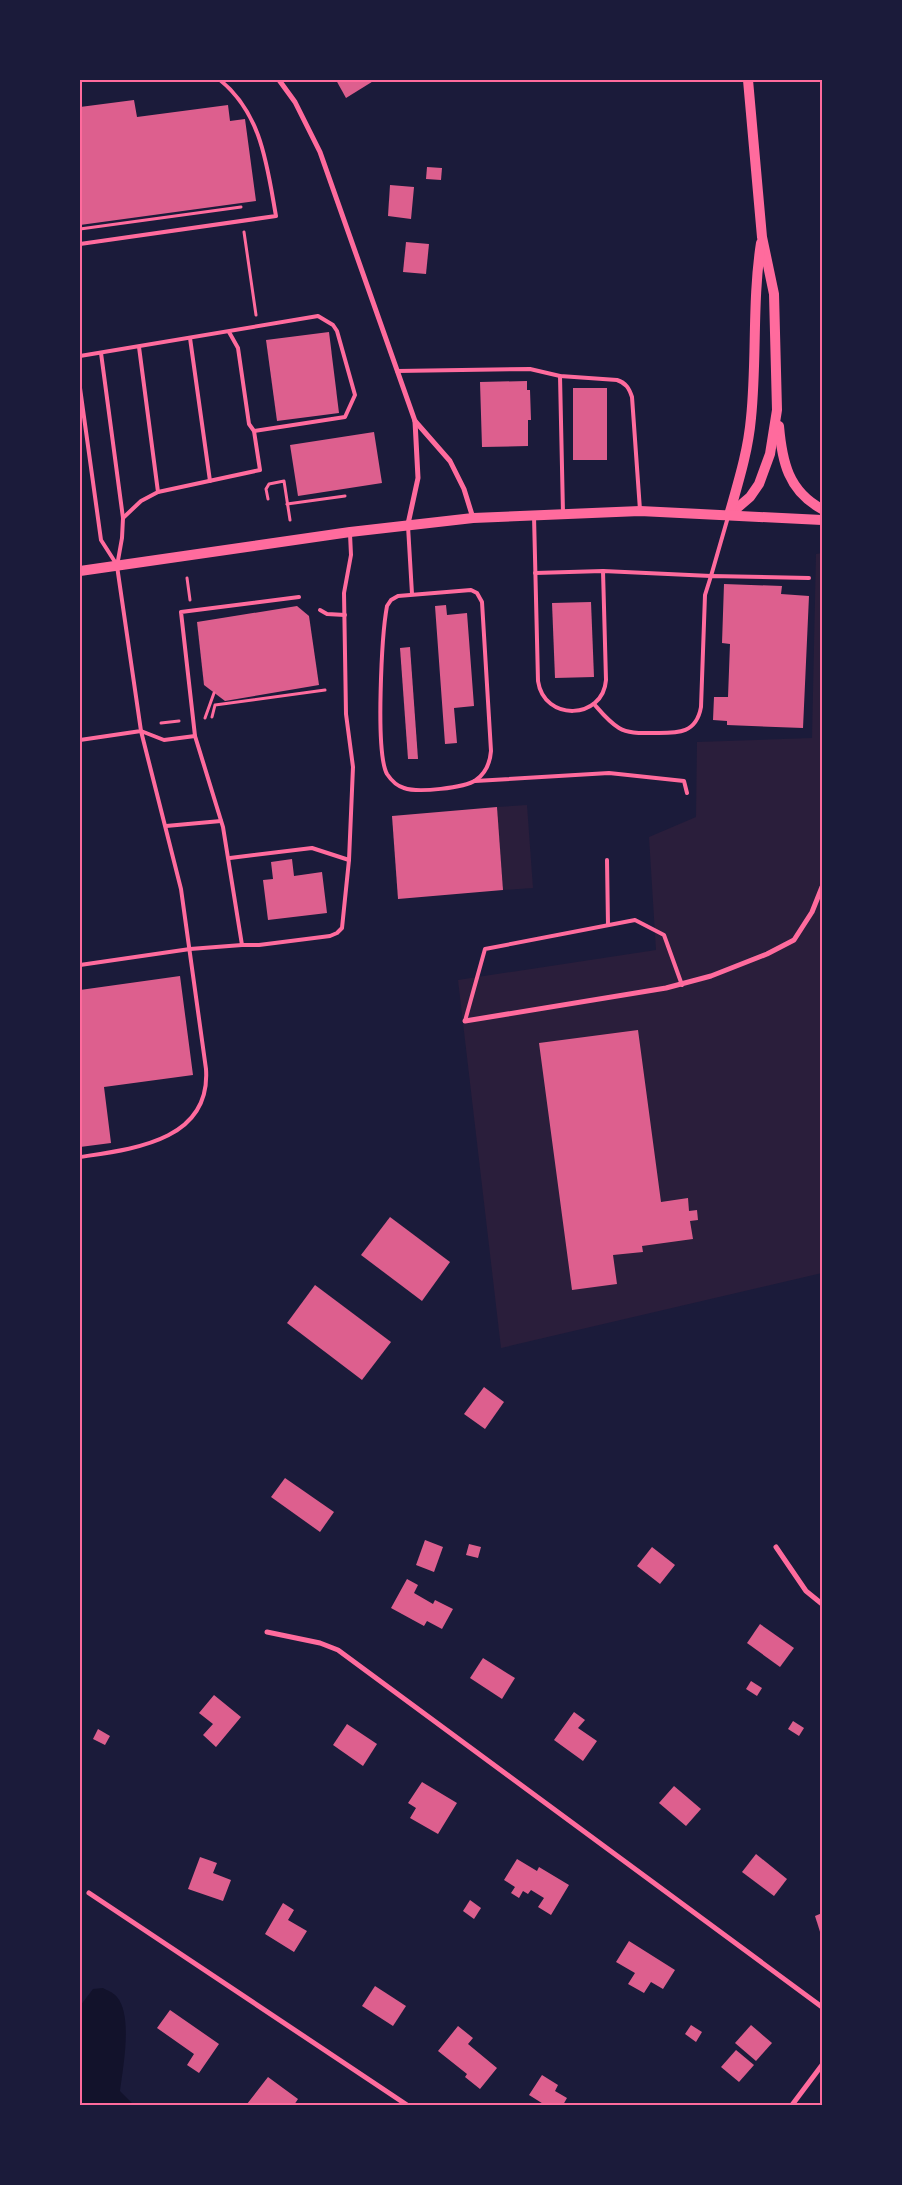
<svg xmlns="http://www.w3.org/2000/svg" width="902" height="2185" font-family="'Zilla Slab',serif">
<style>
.green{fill:#2a1e3b}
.water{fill:#12122b}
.building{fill:#dd5f8e}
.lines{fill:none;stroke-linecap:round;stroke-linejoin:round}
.path{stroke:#ff6b9d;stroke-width:3}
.service{stroke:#ff6b9d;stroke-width:4}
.minor{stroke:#ff6b9d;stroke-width:5}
.secondary{stroke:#ff6b9d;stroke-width:10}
.neatline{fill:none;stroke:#ff6b9d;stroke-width:2}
</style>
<rect width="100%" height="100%" fill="#1b1b3a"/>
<!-- green -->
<g class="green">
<path d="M822,553v720l-321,75 -43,-368 198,-30 -7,-113 47,-20 1,-75 115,-4 4,-184z"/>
<path d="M527,805l6,83 -30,2 -6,-83z"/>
</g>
<!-- water -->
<path class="water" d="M103,1988c5,3 10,4 14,9 16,19 6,70 3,94l14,14h-54v-99l13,-17z"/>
<!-- building -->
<g class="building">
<path d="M336,80h39l-29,18z"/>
<path d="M134,100l3,17 91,-12 2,16 15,-2 11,82 -176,24v-118z"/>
<path d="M427,167l15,1 -1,12 -15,-1z"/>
<path d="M390,185l24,2 -3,32 -23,-3z"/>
<path d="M406,242l23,2 -3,30 -23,-2z"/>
<path d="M329,332l10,81 -62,8 -11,-81z"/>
<path d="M527,381v9h3l1,30h-3v26l-46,1 -2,-65z"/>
<rect x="573" y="388" width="34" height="72"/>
<path d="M374,432l8,51 -84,13 -8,-51z"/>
<path d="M724,584l58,2 -1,8 28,2 -6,132 -76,-3v-4l-14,-1 1,-23h14l2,-53 -8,-1z"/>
<path d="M591,602l3,75 -39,1 -3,-75z"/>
<path d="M446,605l1,10 20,-2 7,93 -20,2 3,35 -12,1 -10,-138z"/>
<path d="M297,606l12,10 10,69 -94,16 -21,-16 -7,-63z"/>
<path d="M410,647l8,112h-10l-8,-111z"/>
<path d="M497,807l6,83 -105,9 -6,-83z"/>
<path d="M292,859l2,17 28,-4 5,41 -59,7 -5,-40 10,-1 -2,-17z"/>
<path d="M180,976l13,99 -89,12 7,56 -31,4v-157z"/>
<path d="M638,1030l23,172 27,-4 1,13 8,-1 1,10 -8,1 3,18 -51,7 1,6 -30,3 4,29 -45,6 -33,-247z"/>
<path d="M390,1217l60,45 -28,39 -61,-46z"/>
<path d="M315,1285l76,57 -29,38 -75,-57z"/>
<path d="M484,1387l20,15 -19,27 -21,-15z"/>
<path d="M285,1478l49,34 -14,20 -49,-35z"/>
<path d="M425,1540l18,7 -9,25 -18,-7z"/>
<path d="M469,1544l12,3 -3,11 -12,-3z"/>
<path d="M652,1547l23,18 -15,19 -23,-18z"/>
<path d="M407,1579l11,6 -4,8 19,11 2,-4 18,9 -11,20 -15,-8 -3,5 -33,-18z"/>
<path d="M760,1624l34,24 -14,19 -33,-24z"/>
<path d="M483,1658l32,20 -13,21 -32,-21z"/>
<path d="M751,1681l11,7 -5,8 -11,-7z"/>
<path d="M214,1695l27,22 -25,30 -13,-12 10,-11 -14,-11z"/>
<path d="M574,1712l11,8 -7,8 19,13 -14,20 -29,-21z"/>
<path d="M793,1721l11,7 -5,8 -11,-7z"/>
<path d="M347,1724l30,20 -14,22 -30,-21z"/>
<path d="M98,1729l12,7 -5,9 -12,-6z"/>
<path d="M422,1782l35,21 -19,31 -28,-16 6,-10 -8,-5z"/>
<path d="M674,1786l27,23 -15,17 -27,-23z"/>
<path d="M756,1854l31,25 -13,17 -32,-24z"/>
<path d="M200,1857l17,6 -4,10 18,7 -8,21 -35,-12z"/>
<path d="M517,1859l20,12 2,-4 30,18 -18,30 -13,-8 6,-9 -13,-8 -3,4 -5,-3 -4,7 -8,-5 4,-6 -11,-7z"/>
<path d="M470,1900l11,8 -7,11 -11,-8z"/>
<path d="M283,1903l11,7 -6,10 19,11 -13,21 -29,-18z"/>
<path d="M822,1913v25l-7,-22z"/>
<path d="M629,1941l46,29 -12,19 -12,-7 -7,11 -16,-9 7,-11 -19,-11z"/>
<path d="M375,1986l31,20 -13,20 -31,-20z"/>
<path d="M170,2010l49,34 -20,29 -12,-8 7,-11 -37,-26z"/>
<path d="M691,2025l11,7 -6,10 -11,-8z"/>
<path d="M751,2025l21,18 -16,18 -21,-18z"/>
<path d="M458,2026l15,12 -5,6 29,24 -17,21 -15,-12 2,-3 -29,-23z"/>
<path d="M736,2050l18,15 -15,17 -18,-15z"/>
<path d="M542,2075l16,10 -3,6 12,7 -4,7h-18l-16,-10z"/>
<path d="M268,2077l30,22 -4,6h-26l-3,-2 -2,2 -16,-1z"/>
</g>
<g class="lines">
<!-- path -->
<g class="path">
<path d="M80,229l161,-22"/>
<path d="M244,232l12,83"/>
<path d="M268,499l-2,-10 3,-5 15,-3 6,39"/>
<path d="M287,504l58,-8"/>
<path d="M187,578l3,22"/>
<path d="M212,717l3,-12 110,-15"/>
<path d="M205,718l9,-25"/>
<path d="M161,723l18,-2"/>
</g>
<!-- service -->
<g class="service">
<path d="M80,244l196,-28c-9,-50 -14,-102 -56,-136"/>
<path d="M190,338l20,143"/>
<path d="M139,347l19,145"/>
<path d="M80,356l238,-40 15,9 4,6 18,64 -10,22 -91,14"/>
<path d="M397,371l133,-2 30,7 57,4c9,3 12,8 15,17l8,113"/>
<path d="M560,376l3,137"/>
<path d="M80,388l21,152 16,25"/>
<path d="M534,516l4,165c6,41 65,39 68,-1l-3,-109"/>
<path d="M123,518l18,-17 17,-9 102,-22 -6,-39 -5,-7 -11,-76 -9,-16"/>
<path d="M408,526l4,68"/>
<path d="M535,573l68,-2 108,5 17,-59"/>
<path d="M471,590l6,3 5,9 9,149c-1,12 -5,22 -15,29 -12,8 -58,13 -72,8 -7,-2 -13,-8 -17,-14 -12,-22 -5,-141 0,-168l4,-6 7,-4z"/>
<path d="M320,610l7,4 18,1"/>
<path d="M594,704c7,8 15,18 25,24 10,6 23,5 34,5 23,0 43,2 48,-26l4,-112 6,-19 98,2"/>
<path d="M80,740l61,-9 -24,-165 5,-28 1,-20 -22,-165"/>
<path d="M475,781l134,-8 75,8 3,12"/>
<path d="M166,826l55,-5"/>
<path d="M230,858l82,-10 37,12"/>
<path d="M607,860l1,65"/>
<path d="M242,945l-19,-118 -28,-91 -14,-124 118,-15"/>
<path d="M80,965l110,-16 52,-4h17l71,-9 7,-3 5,-5 7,-68 4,-93 -7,-53 -2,-121 7,-38 -1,-21"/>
<path d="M465,1021l20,-72 150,-29 29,15 18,50"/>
<path d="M80,1157c53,-8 131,-16 126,-88l-25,-180 -40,-158 23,9 31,-4"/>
</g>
<!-- minor -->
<g class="minor">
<path d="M279,80l16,22 25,50 95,269 3,57 -10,46"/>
<path d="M415,421l35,40 14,28 9,29"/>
<path d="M465,1021l201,-33 45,-12 56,-22 27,-14 18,-28 10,-25"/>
<path d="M776,1547l30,44 16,13"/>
<path d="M267,1632l53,11 18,7 484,357"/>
<path d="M89,1893l318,212"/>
<path d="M792,2105l30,-40"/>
</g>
<!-- secondary -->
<g class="secondary">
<path d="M779,426c3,35 9,65 43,83"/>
<path d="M729,515l21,-18 9,-13 11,-30 7,-44 -3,-116 -12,-57 -14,-157"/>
<path d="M729,515c9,-32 19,-63 22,-97 6,-58 1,-117 10,-175"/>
<path d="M80,571l270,-39 123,-14 167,-7 182,9"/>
</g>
</g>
<!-- border -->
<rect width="902" height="2185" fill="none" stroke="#1b1b3a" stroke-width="162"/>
<rect x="81" y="81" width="740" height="2023" class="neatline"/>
</svg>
